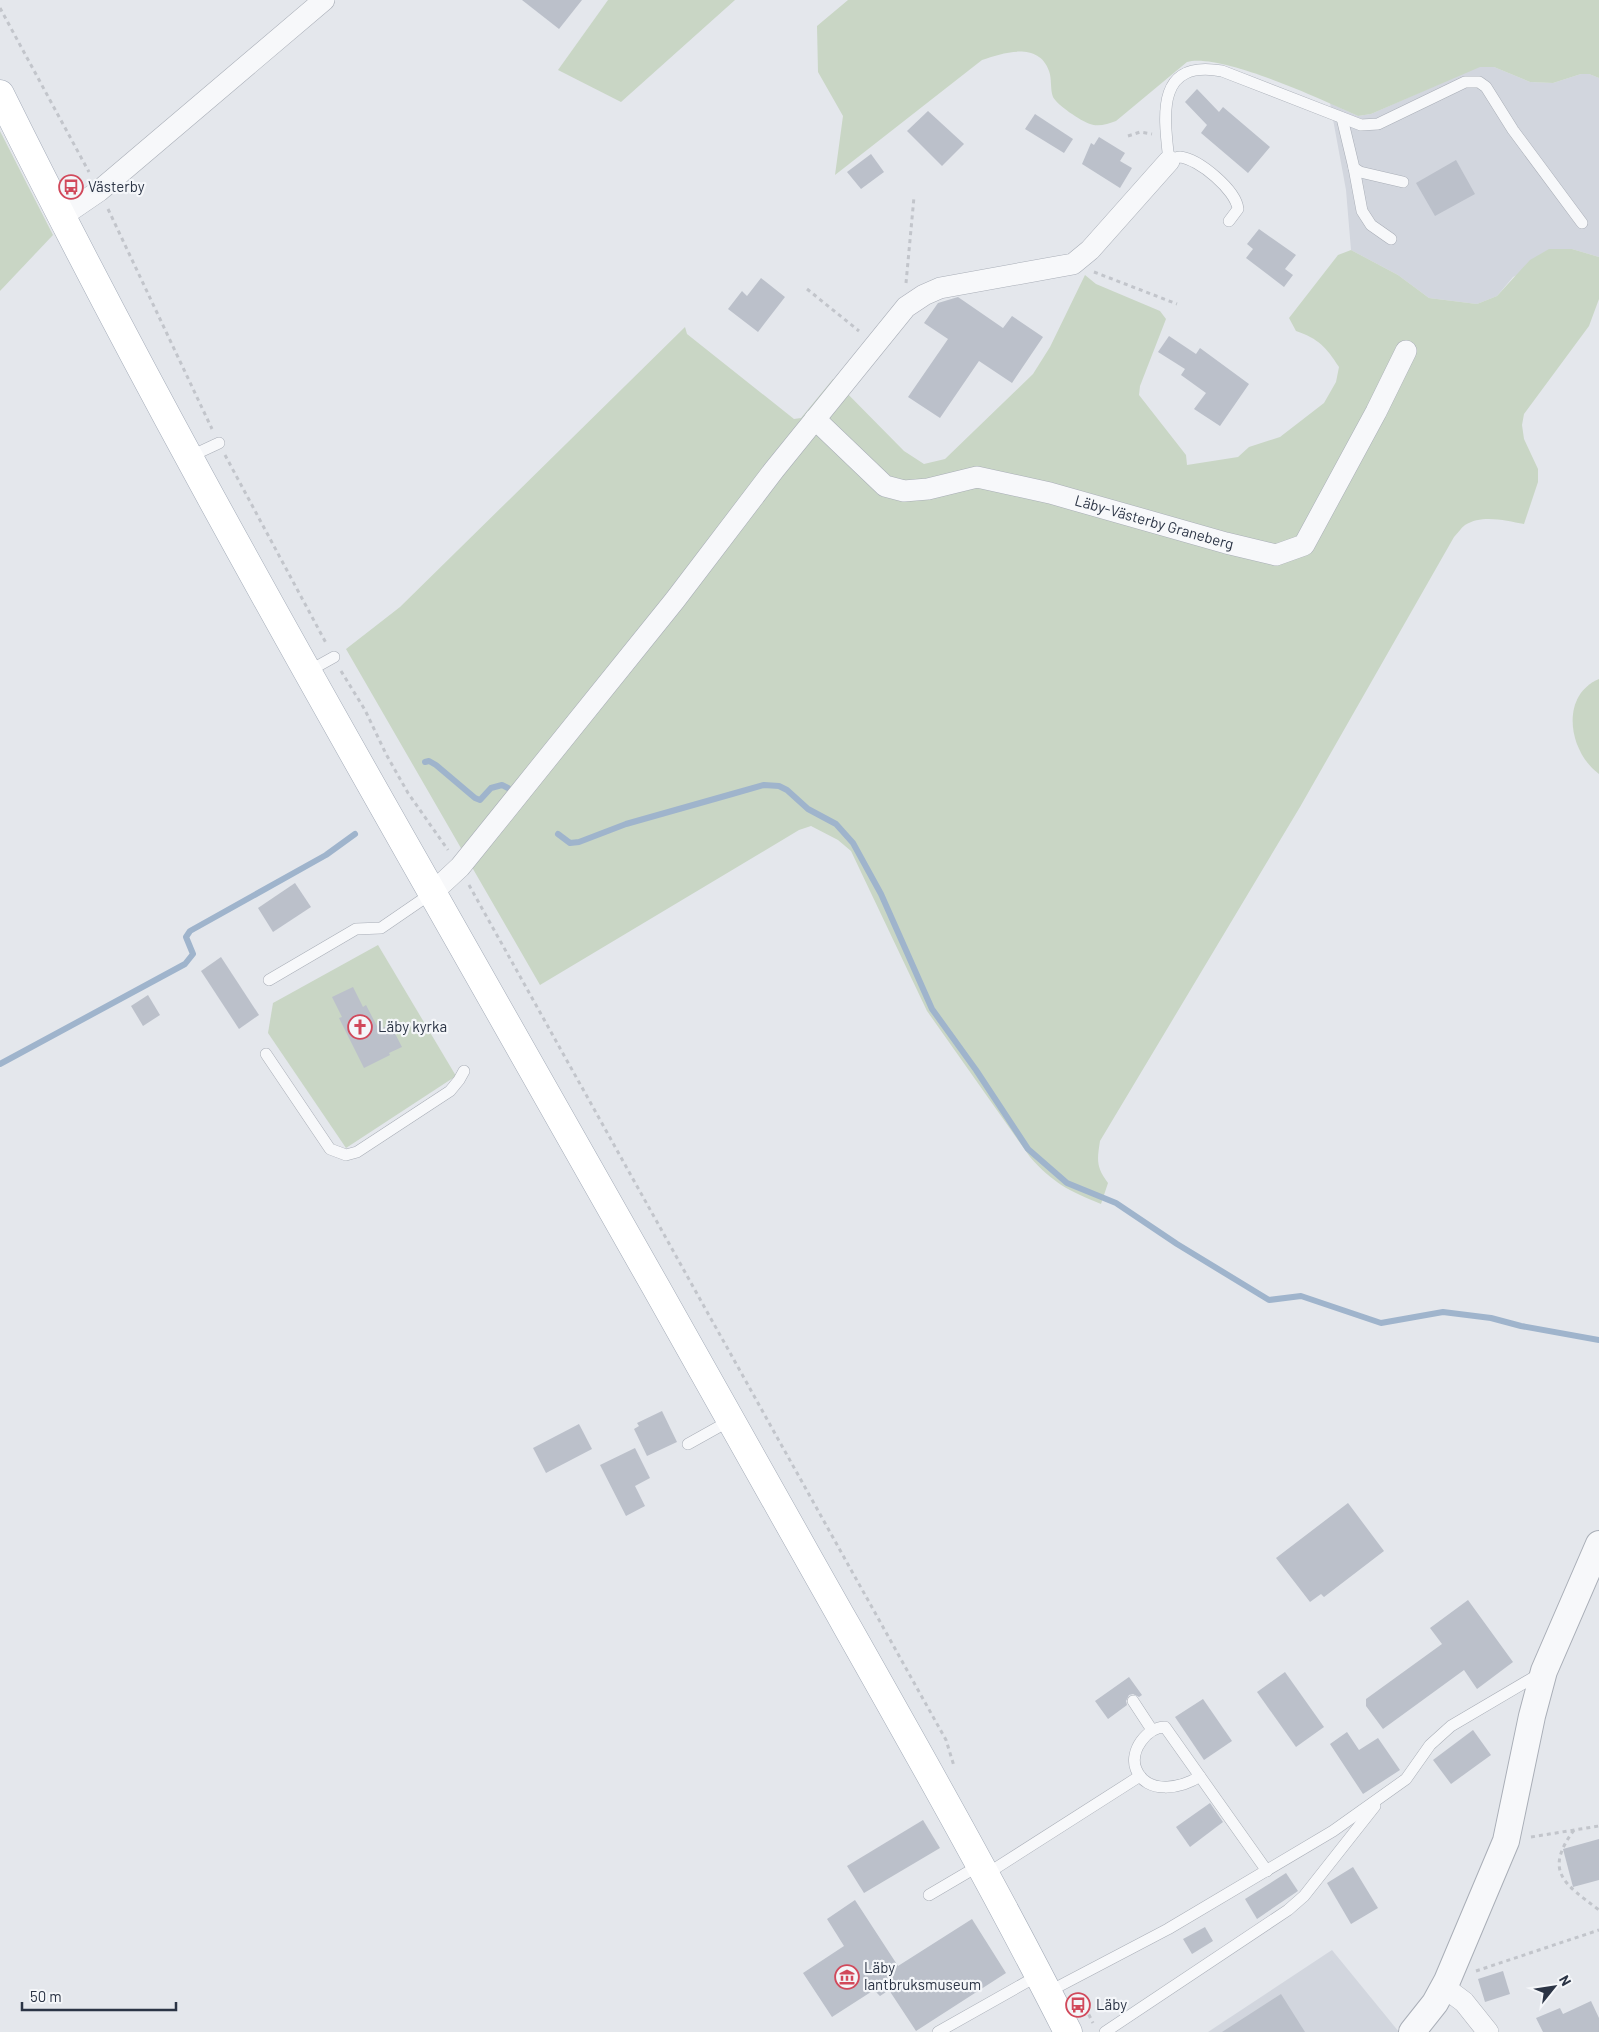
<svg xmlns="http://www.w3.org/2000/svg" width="1599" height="2032" font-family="Barlow,sans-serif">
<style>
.built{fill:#d2d6de}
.green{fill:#c9d6c5}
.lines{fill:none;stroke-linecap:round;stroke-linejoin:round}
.stream{stroke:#9fb4cc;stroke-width:6}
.building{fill:#bbc0ca}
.service-casing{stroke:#a9aeb7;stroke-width:12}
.minor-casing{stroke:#a9aeb7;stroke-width:22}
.tertiary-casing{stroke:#a9aeb7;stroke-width:28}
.primary-casing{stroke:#a3abb8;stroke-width:29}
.path{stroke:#c2c5cb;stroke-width:3;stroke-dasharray:4 4;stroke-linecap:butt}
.service{stroke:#f7f8fa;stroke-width:11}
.minor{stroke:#f7f8fa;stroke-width:21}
.tertiary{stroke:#f7f8fa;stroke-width:26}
.primary{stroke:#fff;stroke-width:28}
.labels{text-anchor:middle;stroke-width:4.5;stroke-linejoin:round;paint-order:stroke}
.poi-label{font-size:15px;fill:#2b3445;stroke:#f4f6f9;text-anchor:start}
.street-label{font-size:15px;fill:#2b3445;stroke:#f4f6f9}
</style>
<rect width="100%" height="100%" fill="#e4e7ec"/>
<!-- built -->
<g class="built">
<path d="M1480,66l14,1 36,15 23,1 28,-9h8l10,4v179l-27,-8 -59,28 -16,19 -20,8 -48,-6 -31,-23 -47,-25 -5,-60 -16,-87 28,13 13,-2z"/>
<path d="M1332,1950l67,82h-191z"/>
</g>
<!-- green -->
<g class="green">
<path d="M608,0h127l-114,102 -63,-32z"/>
<path d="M848,0h751v78l-10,-4h-8l-28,9 -23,-1 -36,-15h-14l-109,47 -13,2c-36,-16 -136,-63 -171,-54l-71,59c-8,3 -18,6 -26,3 -9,-3 -33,-19 -37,-27 -3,-8 -1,-18 -4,-26 -10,-29 -45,-19 -67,-11l-147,115 8,-59 -25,-44 -1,-46z"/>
<path d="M0,131l53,104 -53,56z"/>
<path d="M1549,249h23l27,8v42l-10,27 -65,88 -2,11 2,14 14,30v13l-14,42c-18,-3 -41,-10 -59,1 -4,3 -7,8 -11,12l-154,270 -200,334c-3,19 -4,26 8,42l-7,21c-32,-13 -48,-21 -71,-47l-103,-146 -76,-160 -13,-11 -27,-14 -12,4 -259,155 -194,-336 54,-42 285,-280 2,7 107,85 7,-1 32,-39 71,72 20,13 21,-5 88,-85 17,-27 35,-72 11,9 64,27 6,8 -26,67 -1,9 47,60 1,10 51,-8 11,-10 31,-10 44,-34 12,-21 3,-15c-13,-20 -20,-28 -43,-36l-7,-13 49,-63 13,-5 47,25 31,23 48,6 20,-8 33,-36z"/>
<path d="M1599,679v95c-30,-22 -40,-78 0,-95z"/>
<path d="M378,945l78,131 -110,72 -78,-115 5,-30z"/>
</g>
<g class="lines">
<!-- stream -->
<g class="stream">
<path d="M425,762l4,-1 7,4 39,33 5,2 11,-12 11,-3 6,3"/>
<path d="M558,834l12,9 9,-1 47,-18 106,-30 32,-9 15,1 8,4 21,19 28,15 17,19 28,51 51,115 44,61 52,79 39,34 49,20 61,41 92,56 32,-4 80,27 62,-11 48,6 30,8 78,14"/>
<path d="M0,1064l185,-100 8,-10 -7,-17 4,-6 136,-76 29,-21"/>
</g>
</g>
<!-- building -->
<g class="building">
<path d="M522,0h60l-23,29z"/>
<path d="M1197,89l22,23 4,-5 47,40 -22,26 -47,-40 6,-8 -22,-23z"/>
<path d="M928,111l36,33 -22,22 -35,-35z"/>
<path d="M1035,114l38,25 -9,14 -39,-24z"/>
<path d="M1099,137l26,16 -5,8 12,7 -12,20 -38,-24 9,-21 3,2z"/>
<path d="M871,154l13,18 -23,17 -14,-17z"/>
<path d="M1456,160l19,34 -40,22 -19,-33z"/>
<path d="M1259,229l37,26 -11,14 8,6 -9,12 -38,-29 7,-9 -6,-5z"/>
<path d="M761,278l24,19 -27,35 -30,-23 14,-18 5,5z"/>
<path d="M958,297l45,31 9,-12 31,21 -31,46 -33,-22 -39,57 -32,-21 40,-58 -24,-16 14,-20z"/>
<path d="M1169,336l27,18 4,-6 49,36 -29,42 -26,-17 12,-16 -25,-18 4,-6 -27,-17z"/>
<path d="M295,883l16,24 -38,25 -15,-24z"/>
<path d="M221,957l38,58 -20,14 -38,-58z"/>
<path d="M353,987l10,20 3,-2 13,25 11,-6 12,23 -13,6 1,2 -26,13 -25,-50 3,-1 -10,-20z"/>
<path d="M148,995l12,20 -17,11 -12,-20z"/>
<path d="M662,1411l15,31 -30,14 -13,-27 5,-3 -2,-3z"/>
<path d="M579,1424l13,25 -46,24 -13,-25z"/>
<path d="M635,1448l15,30 -15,8 10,20 -19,10 -26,-51z"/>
<path d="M1348,1503l36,48 -60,46 -3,-3 -11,8 -34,-44z"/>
<path d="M1468,1600l45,62 -36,27 -13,-19 -81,59 -17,-23v-7l76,-55 -12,-16z"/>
<path d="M1285,1672l39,55 -28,20 -39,-55z"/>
<path d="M1129,1677l13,18 -3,2 -6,-3 -4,1 -3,6 1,4 -19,14 -13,-18z"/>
<path d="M1203,1699l29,42 -28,19 -29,-43z"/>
<path d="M1473,1730l18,25 -40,29 -18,-24z"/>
<path d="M1347,1732l12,18 19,-12 22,32 -37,24 -33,-50z"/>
<path d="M1210,1803l13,19 -33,25 -14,-20z"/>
<path d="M923,1820l17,28 -76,45 -17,-27z"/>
<path d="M1599,1839v41l-26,7 -10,-38z"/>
<path d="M1353,1867l25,41 -27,16 -24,-41z"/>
<path d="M1286,1873l12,18 -41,28 -12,-20z"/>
<path d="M855,1900l43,66 74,-47 34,54 -90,58 -27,-41 -9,6 -6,-6 -42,27 -29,-44 41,-27 -17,-27z"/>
<path d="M1205,1927l8,14 -21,13 -9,-15z"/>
<path d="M1503,1971l7,23 -25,8 -7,-23z"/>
<path d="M1281,1994l24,38h-83z"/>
<path d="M1591,2001l8,17v14h-56l-7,-14 24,-10 3,6z"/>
</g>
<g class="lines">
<!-- service casing -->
<g class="service-casing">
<g id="service">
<path d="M1342,118l12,50 6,4 43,10"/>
<path d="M1354,168l8,43 9,14 20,14"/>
<path d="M1229,221l9,-12c-2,-19 -39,-50 -58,-52 -4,0 -7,2 -11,4 -5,-45 -14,-102 53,-90l139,54 17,-1 87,-42h14l7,5 27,43 69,93"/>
<path d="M189,457l30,-14"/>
<path d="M307,672l27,-15"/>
<path d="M269,980l87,-51 25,-1 51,-35"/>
<path d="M266,1054l64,95 16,6 11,-3 93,-61 9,-11 5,-9"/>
<path d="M688,1444l43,-24"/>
<path d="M1133,1701l19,29"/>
<path d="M1200,1776c-18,13 -54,19 -64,-7 -7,-18 11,-42 29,-42l102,144"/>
<path d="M985,1875l155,-99"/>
<path d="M929,1895l51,-30"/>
<path d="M1048,1992l120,-63 165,-98 73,-52 24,-34 21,-19 90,-53"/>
<path d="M938,2032l101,-57"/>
<path d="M1105,2032l183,-122 16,-14 71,-90"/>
</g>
</g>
<!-- minor casing -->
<g class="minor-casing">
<g id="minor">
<path d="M61,217l38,-26 225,-191"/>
<path id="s1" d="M815,419l70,67 19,5 24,-2 49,-12 73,16 176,50 50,12 28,-10 72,-133 30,-61"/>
<path d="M432,893l28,-26 215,-267 99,-130 132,-163 18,-12 16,-7 133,-24 17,-14 79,-89"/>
<path d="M1444,1987l20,15 24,30"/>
</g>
</g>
<!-- tertiary casing -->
<g class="tertiary-casing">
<path id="tertiary" d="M1412,2032l23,-29 12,-22 59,-140 26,-125 12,-45 55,-127"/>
</g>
<!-- primary casing -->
<g class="primary-casing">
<path id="primary" d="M0,94c128,259 269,511 412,763 131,232 264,464 394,697 89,158 180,316 262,478"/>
</g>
<!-- path -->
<g class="path">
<path d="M0,8l89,164"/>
<path d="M1128,136l12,-4 12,2"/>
<path d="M108,209l104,220"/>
<path d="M1094,272l83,32"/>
<path d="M906,283l8,-86"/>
<path d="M807,289l52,42"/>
<path d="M225,455l101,188"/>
<path d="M341,671l24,39 21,44 22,39 40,57"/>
<path d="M469,885l477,855 8,26"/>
<path d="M1574,1830c-31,42 -9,54 25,80"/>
<path d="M1531,1837l68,-11"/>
<path d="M1476,1971l123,-41"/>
<path d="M1078,1993l15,30"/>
</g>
<!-- service -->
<use href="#service" class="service"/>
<!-- minor -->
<use href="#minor" class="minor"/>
<!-- tertiary -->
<use href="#tertiary" class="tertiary"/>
<!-- primary -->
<use href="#primary" class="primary"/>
</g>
<!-- icons -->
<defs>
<g id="bus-ring" transform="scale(1.25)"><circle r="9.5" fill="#f4f6f9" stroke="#d1495b" stroke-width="1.5"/><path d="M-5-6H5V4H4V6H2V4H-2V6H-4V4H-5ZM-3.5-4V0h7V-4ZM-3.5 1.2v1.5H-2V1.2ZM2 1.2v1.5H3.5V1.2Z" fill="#d1495b"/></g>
<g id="church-ring" transform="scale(1.25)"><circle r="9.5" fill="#f4f6f9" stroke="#d1495b" stroke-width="1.5"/><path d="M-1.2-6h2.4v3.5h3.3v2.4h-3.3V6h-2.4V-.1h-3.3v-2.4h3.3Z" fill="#d1495b"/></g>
<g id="museum-ring" transform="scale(1.25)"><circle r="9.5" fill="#f4f6f9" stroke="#d1495b" stroke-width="1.5"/><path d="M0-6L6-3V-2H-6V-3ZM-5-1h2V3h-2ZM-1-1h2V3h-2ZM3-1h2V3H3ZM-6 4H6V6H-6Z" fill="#d1495b"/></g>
</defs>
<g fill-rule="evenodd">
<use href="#bus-ring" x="71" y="187"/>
<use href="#church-ring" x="360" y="1027"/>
<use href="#museum-ring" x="847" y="1977"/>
<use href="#bus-ring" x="1078" y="2005"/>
</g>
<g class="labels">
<!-- poi labels -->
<g class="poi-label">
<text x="88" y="192">Västerby</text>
<text x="378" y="1032">Läby kyrka</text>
<text x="864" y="1973">Läby<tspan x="864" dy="17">lantbruksmuseum</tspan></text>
<text x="1096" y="2010">Läby</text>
</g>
<!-- street labels -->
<g class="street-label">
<text dy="5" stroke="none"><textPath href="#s1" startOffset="374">Läby-Västerby Graneberg</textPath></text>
</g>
</g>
<!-- north arrow -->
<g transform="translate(1554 1987) rotate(60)" stroke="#f4f6f9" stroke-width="4" paint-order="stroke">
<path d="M0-4L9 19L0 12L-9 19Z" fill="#2b3445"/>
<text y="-8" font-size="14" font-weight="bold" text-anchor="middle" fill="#2b3445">N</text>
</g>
<!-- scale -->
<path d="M22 2002v8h154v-8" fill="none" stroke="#2b3445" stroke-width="2.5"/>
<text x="30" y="2002" font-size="15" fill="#2b3445" stroke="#f4f6f9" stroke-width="4" paint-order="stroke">50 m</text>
</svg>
